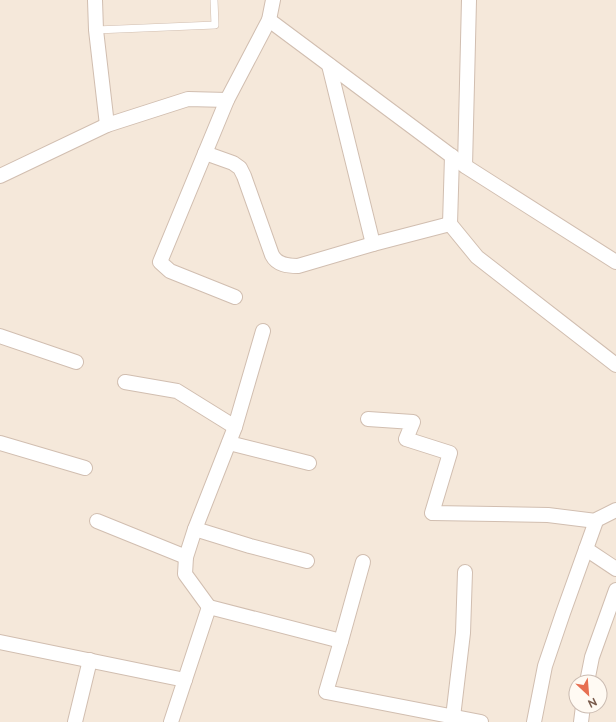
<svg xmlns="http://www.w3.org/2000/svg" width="616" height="722" font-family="Raleway,sans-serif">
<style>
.residential{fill:#f5e8da;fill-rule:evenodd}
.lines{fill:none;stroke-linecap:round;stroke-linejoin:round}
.lane-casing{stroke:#d1beb0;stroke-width:8}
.street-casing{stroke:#d1beb0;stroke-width:16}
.lane{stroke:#fff;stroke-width:7}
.street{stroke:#fff;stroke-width:14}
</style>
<rect width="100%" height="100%" fill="#fdf6ec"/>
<!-- residential -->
<path class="residential" d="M0,0h616v722h-616zM576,682h24v24h-24z"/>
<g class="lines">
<!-- lane casing -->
<g class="lane-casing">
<path id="lane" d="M96,30l119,-5 -1,-25"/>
</g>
<!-- street casing -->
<g class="street-casing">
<g id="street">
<path d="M95,0l1,30 11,95"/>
<path d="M269,20l196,146 151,96"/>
<path d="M329,65l44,179"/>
<path d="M205,153l28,10 7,5 4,8 28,79c5,10 16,11 26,11l75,-22 77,-20 27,33 139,108"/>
<path d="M465,166l4,-166"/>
<path d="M0,176l107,-51 81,-26 39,1"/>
<path d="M450,224l2,-68"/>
<path d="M235,297l-65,-26 -10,-9 67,-162 42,-80 4,-20"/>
<path d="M0,336l76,26"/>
<path d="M125,382l52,9 58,36"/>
<path d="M368,419l45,3 -7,17 44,14 -18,60 116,2 48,6"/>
<path d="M0,443l85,25"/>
<path d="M229,443l80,20"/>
<path d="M97,521l89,36"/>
<path d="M195,529l55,17 57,15"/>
<path d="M586,549l30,20"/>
<path d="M209,607l-24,-33 1,-17 9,-28 40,-102 28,-96"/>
<path d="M341,641l22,-79"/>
<path d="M0,642l185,38"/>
<path d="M587,682l5,-25 24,-67"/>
<path d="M453,717l10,-84 2,-61"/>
<path d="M75,722l15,-62"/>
<path d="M171,722l38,-115 132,34 -15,51 155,30"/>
<path d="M534,722l11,-56 18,-53 33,-92 2,-2 18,-9"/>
<path d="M581,722l2,-16"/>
</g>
</g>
<!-- lane -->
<use href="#lane" class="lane"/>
<!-- street -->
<use href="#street" class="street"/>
</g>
<!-- north arrow -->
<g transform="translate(588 694) rotate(154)"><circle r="19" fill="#fffaf3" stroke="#cabbb1"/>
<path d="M0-3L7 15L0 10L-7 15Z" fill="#e76f51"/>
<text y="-6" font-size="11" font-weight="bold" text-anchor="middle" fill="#7a5c4d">N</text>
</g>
</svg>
